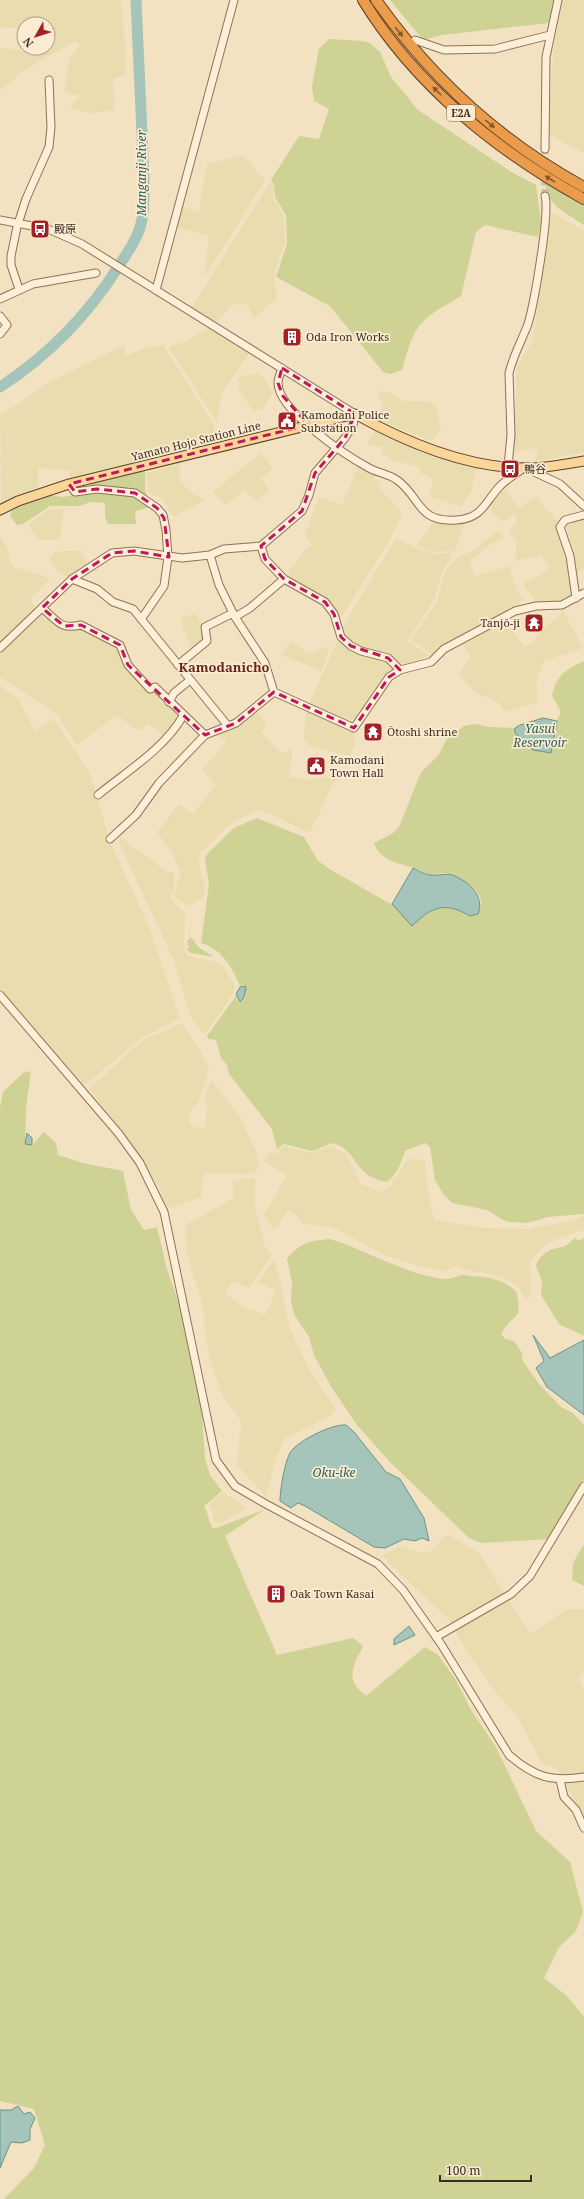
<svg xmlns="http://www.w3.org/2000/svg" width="584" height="2199" font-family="'Noto Serif','Noto Sans JP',serif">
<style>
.farmland{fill:#e9ddaf}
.green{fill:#ced295}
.water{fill:#a5c5ba;stroke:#6a9488}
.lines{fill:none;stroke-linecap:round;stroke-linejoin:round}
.river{stroke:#a5c5ba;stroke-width:11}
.minor-tunnel{stroke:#cebda1;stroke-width:7;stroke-dasharray:7 3.5;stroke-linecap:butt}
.minor-casing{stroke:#8f7257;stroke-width:9}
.major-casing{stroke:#5c402c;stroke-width:11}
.highway-casing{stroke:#5c402c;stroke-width:12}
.minor{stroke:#fcefd7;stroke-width:7}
.major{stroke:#f9d597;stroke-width:9}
.highway{stroke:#ea9c4b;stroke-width:10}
.oneway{fill:#82582f}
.marked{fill:none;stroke:#c2185b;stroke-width:3;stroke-dasharray:8 5;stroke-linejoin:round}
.labels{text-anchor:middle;stroke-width:3.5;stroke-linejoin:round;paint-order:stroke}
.shield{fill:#f9ecd3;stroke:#756554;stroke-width:1}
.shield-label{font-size:10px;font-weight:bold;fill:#3d2b1d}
.poi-label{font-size:11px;fill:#3d2b1d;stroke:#f9ecd3;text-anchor:start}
.street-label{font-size:11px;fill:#3d2b1d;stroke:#f9ecd3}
.water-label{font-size:12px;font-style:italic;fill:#2a5e58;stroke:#f9ecd3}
.quarter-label{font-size:13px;font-weight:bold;fill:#6e2518;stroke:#f9ecd3}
</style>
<rect width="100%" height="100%" fill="#f2e2c2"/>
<!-- farmland -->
<g class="farmland">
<path d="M0,0h121l3,26 2,48 -13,5 2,31 -17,2 -4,2 -25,-6 12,-12 -16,-4 4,-33 10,-13 -2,-5 -38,20 -18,12 -18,16 -3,1v-42l23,3 1,-10v7h24v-24h-24v5l-24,-2z"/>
<path d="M563,0h21v153l-36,-19 5,-81z"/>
<path d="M243,155l22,25 -61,98 5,-42 -33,-9 6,-20 17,5 8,-48z"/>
<path d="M270,182l3,4v12l11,18 1,27 -11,33 3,22 -23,21 -6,-13 -8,-3 -8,2 -16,17 -24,-15z"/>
<path d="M552,212l32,19v222l-48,8 1,-13 -23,4 2,-77 1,-7 16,-28z"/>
<path d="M210,328l40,24 -29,43 -4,27 -48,-74 4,-3 15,-4 7,-6z"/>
<path d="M125,345l-1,12 25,-11 3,2 11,-3 52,82 -6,21 -132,31h-7v-9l-32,-2v19l-37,18 -1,-89 50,-34z"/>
<path d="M260,373l13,20 -10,16 -10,2 -15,-22 1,-7 -2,-3 4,-3z"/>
<path d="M380,391l9,1 14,9 28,1 4,3 6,23 -9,13 -32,-12 -21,-10 4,-18 -5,-3z"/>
<path d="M375,430l57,24 51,12 -8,7 -4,19 -10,15 -32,-11 5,-17 -14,-6 1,-4 -5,-3 -18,-4 -8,-3v-2l-9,-3 2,-7 -16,-3z"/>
<path d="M261,453l12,15 -12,11 8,11 -13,12 -11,-12 -19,15 -13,-13z"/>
<path d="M180,462v18l10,12 15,8 -31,17 -13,-19 -13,-6 -1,-19z"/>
<path d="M358,466l17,9 -1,5 8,1 -4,6 24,26 -10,23 -53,85 -14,-24 -32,-18 -6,-6 17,-22 7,-6 -6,-10 14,-38 23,8z"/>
<path d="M502,486l17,22 17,-12 21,25 1,9 9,29 4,36 -9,7 -24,1 -13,-15 -1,-5 26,-14 -9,-14 -26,6 2,-18 -9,-13 10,-8 -4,-8 -12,8 -11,-11 2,-7 -3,-3z"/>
<path d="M49,509h15l-4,27 -2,4h-18l-12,-15z"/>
<path d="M584,517v51l-8,5 -1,-20 -10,-30z"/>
<path d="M435,520l30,1 -10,30 -25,1 -14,-6z"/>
<path d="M497,530l8,8 -13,5 -22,18 5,15 34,-10 9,27 8,7 -7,1 1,3 -19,9 -69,41 -21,-15 26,-37 7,-27 5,-9 11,-10 13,-5z"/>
<path d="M0,536l8,13 2,13 4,5 37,11 -22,22 9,9 -38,38z"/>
<path d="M396,538l26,13 13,3 16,-1 1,3 -10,16 -8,28 -27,41 22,15 -24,8 -5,-1 -8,-6 -28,-7 -12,-7 -5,-5 -5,-10z"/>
<path d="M81,550l6,14 -20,13 -8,-4 -10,-16 7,-5z"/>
<path d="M563,610l20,38 -39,13 -8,21 2,20 -34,10 -5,-9 -24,-11 -17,-17 13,-18 -10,-15 42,-23 22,28 9,-5 3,-7 20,-17z"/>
<path d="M42,611l22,18 17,-1 36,18 10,20 54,51 -16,20 -16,-13 -10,7 -22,-16 -40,30 -19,-30 -58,-38v-27z"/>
<path d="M196,613l10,26 -14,11 -12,-31z"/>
<path d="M338,639l50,22 6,7 -41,56 2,21 -5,11 -40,-10 -6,-8 2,-27z"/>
<path d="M291,642l17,11 8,-1 6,-5 7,2 -8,23 -23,-11 -18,-6z"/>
<path d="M0,686l11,7 7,6 17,32 19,-12 36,55 20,68 39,85 31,91 -39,20 -55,46 -2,1 -11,-11 -73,-86z"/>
<path d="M256,709l11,16 -6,7 22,22 9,-6 -2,29 18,3 19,-3 12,1 -7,7 -22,48 -38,-18 -14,-5 -26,13 -33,31 -1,8 7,23 -2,12 -14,9 -15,-10 7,-24 -9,-19 -15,-21 22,-28 14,10 23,-29 -14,-15 25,-29 -12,-7z"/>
<path d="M120,837l47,35h7v16l-3,11 14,14 -1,36 4,7 25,5 9,4 13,20 -2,9 -27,39 -2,1 -14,-19 -15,-52 -56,-120z"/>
<path d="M182,1023l19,29 8,19 -11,32 -8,10 -2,7 5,7 12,1 2,-24 -3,-6 7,-19 29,38 16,35 3,13 -2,6 -11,3 -43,-1 -2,24 -31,11 -4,-2 -6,-16 -25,-42 -46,-59 54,-49z"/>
<path d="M284,1146l26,7 22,-7 13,7 10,17 5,14 21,8 9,-5 17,-28 18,1 5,46 5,14 49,8 46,1 45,-9 9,-4v14l-34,11 -20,20 1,35 -6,4 -5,-12 -12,-8 -16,-6 -21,-3 -14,-5 -13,5 -26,-5 -33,-11 -50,-27 -32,-4 -6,-5 2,-3 -11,-5 -14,20 -10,-16 23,-40 -23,-14 6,-9 7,2z"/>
<path d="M255,1178v29l10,39 7,9 -23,33 -17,-7 -7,12 17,13 23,9 11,-24 -18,-9 16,-23 8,30 4,25 4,14 18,39 28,43 -6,6 -45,22 -9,20 -10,39 -29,-32 4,-44 -18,-24 -12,-34 -7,-34v-19l-17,-56 -2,-29 49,-27 -1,-18z"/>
<path d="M222,1493l12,6 12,10 -26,15 -4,-1 -3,-3v-8l-4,-7z"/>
<path d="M449,1535l30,18 51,81 37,-25h17v63l-6,5 6,12v128l-27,-49 -15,-4 -24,-47 -20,-22 -29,-40 -20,-35 -67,-64 18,-10 25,8 10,-6 5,-8z"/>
</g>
<!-- green -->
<g class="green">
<path d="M390,0h164l-5,23 -107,12 -19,5z"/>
<path d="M329,39l33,2 8,2 10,9 11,25 27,33 95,63 23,12 5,36 -3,16 -53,-12 -9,7 -15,64c-11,7 -24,13 -34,22 -15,12 -20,34 -25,52l-12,4 -7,-2 -53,-66 -54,-29 11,-33 -1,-29 -11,-18 -1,-12 -3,-5 28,-44 20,3 10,-30 -15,-8 -2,-15 7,-37z"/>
<path d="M546,183l38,21v21c-18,-12 -38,-20 -38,-42z"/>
<path d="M142,470l3,2v18l6,17 -16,4 1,13h-28l-3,-7v-14l-15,-1 -10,4h-30l-27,18 -6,1 -7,-9 3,-10 35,-11 15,2 11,-2 17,-10v-3z"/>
<path d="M584,661v553l-36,3 -21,6 -16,-1 -8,-2 -16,-10 -35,-7 -8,-8 -9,-15 -5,-33 -5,-4 -20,8c-4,11 -8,25 -19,31 -34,-7 -27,-31 -53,-39l-21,8 -28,-7 -7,5 -5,-20 -43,-55 -2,-9 -6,-7 -5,-18 -8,-1 -1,-3 29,-40 3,7 4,-3 3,-12 -2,-3 -4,1c-8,-19 -18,-37 -39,-43l8,-58 -4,-26 3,-6 26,-25 23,-10 47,19 14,24 13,9 65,37 16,19c19,-19 33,-24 58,-10l8,-2c1,-4 3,-8 3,-12 0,-14 -25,-28 -37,-29 -5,0 -11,2 -16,1 -5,-1 -9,-4 -14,-6 -15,-5 -34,-7 -40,-25l19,-10 6,-6 22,-55 17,-16 9,-17 17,-13 11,-2 14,3 26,1c1,17 22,25 36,25l6,-32 4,-9 -9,-17c5,-20 14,-26 32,-34z"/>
<path d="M191,937l7,10 16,10 -23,-4 -4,-3 2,-3 -2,-6z"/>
<path d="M31,1071l-5,37 -1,36 7,1 12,-13 12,11 2,12 25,8 40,8 8,39 13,20 13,-3 10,42 31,90 7,100 5,16 12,16 -18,15c4,7 4,14 9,23l51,-19 -39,26 52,119 76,-17 10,8c-10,21 -19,32 3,50l59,-49 13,8 18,25 15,30 25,37 40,84 34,31 13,50 -7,19 -17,16 -15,31 23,18 17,21v182h-580l30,-31 11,-23 -11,-36 -34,-8v-993l3,-16 20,-19z"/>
<path d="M575,1238l3,3 6,-3v98l-25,-12 -18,-29 1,-14 -6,-15c3,-12 17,-19 28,-19z"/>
<path d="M330,1239c39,12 73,35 114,40 6,1 12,-3 18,-4 3,-1 5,1 9,1 17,1 31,3 45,15 8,31 -3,21 -15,43l4,5 9,2 8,12v7l18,25 21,22 12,6 11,12v54l-34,60 -69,4 -12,-5 -79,-76 -33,-37 -25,-37 -18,-33 -5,-18 -14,-21 -4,-14 1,-20 -5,-23c14,-17 22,-18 43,-20z"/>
<path d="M584,1544v42l-12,-6 1,-17z"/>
</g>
<!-- water -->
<g class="water">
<path d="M543,718l14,3 -6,32 -18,-3 -18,-17v-5l5,-3z"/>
<path d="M413,868c6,3 12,7 18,7 7,1 14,-2 21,0 17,6 33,21 26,39l-8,2c-25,-15 -39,-9 -58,10l-20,-22z"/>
<path d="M245,986l1,2 -3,11 -3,3 -4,-8 4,-7z"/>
<path d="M27,1133l5,5v7l-7,-1z"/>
<path d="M533,1335l17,23 34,-18v75l-37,-28 -11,-19 8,-7z"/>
<path d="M346,1425l8,7 32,40 14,7 24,39 5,23 -7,-3 -7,3 -11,-2 -19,9 -11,-1 -69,-41 -7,-3 -7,5 -11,-7c0,-11 5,-43 12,-51 10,-11 40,-26 54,-25z"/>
<path d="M409,1626l6,9 -21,10v-6z"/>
<path d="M18,2106l6,8 6,-2 5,6 -5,11v11l-8,3 -11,-1 -11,26v-58h11z"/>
</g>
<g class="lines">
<!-- river -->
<path class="river" d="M0,387c49,-32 89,-73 120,-123 8,-12 17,-25 21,-40 4,-15 3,-31 3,-46l-8,-178"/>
<!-- minor-tunnel -->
<path class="minor-tunnel" d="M545,196v-47"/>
<!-- minor casing -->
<g class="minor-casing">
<g id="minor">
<path d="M415,40l29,10 51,-1 55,-14"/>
<path d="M545,149l1,-92 12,-57"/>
<path d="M0,220l48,9 34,15 273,170 -2,11 -8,13 -30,35 -6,22 -7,16 -41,35 -37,3 -14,6 -28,3 -48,-7 -22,2 -40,26 -72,69"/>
<path d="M19,289l-8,-24v-9l6,-29 9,-28 23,-52 2,-20 -2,-47"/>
<path d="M156,290l78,-290"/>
<path d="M0,299l33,-15 63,-11"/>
<path d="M0,316l7,9 -7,9"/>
<path d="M282,368c-1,4 -4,10 -4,15 0,28 69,73 91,85 9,5 20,6 28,12 24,17 20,43 59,40 26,-1 29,-18 44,-34 7,-7 16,-12 23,-18"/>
<path d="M508,466l3,-31 -2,-62c4,-17 13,-33 19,-49 6,-20 22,-110 17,-128"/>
<path d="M530,468v2l30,14 24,22"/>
<path d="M69,484l6,8 22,-3 38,4 22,15 6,7 3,15 2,27 -4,29 -22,32"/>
<path d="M261,546l4,13 19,20 41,23 9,12 7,23 10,9 10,5 27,7 12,12 31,-8 13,-13 71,-38 21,-5 26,-1 22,-12"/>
<path d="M210,555l9,30 16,32 30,46 9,29 80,36 35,-51 11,-7"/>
<path d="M72,579l25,10 16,13 20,7 95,117"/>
<path d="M576,598l-6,-42 -10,-29 5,-7 19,-5"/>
<path d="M42,608c16,13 18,22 39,17l39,20 8,20 22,24 5,-2 50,48"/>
<path d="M235,617l15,-9 34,-29"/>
<path d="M178,665l29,-24 -2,-14 28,-14"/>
<path d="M169,702l5,-9 16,-13"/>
<path d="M98,795c29,-24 66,-46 85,-79"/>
<path d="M110,839l26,-24 23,-32 46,-48 31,-12 38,-31"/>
<path d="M0,995l119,139 21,29 24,49 52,248 19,26 29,17 114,61 25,26 38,54 68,111c25,22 42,27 75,22"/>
<path d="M436,1637l75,-43 19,-18 54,-90"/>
<path d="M560,1780l4,17 12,13 8,18"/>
</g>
</g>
<!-- major casing -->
<g class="major-casing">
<path id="major" d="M0,510l18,-9 51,-17 286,-70c52,29 113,55 174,54 18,0 37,-4 55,-7"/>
</g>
<!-- highway casing -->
<g class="highway-casing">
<g id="highway">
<path d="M363,0c52,85 134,151 221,199"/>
<path d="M376,0c55,78 124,141 208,187"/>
</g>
</g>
<!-- minor -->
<use href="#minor" class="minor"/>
<!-- major -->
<use href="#major" class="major"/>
<!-- highway -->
<use href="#highway" class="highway"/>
</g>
<!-- one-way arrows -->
<defs><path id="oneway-solid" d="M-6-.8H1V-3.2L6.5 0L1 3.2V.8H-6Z"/></defs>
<g class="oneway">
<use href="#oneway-solid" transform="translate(399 32) rotate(51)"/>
<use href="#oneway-solid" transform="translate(437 91) rotate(-135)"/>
<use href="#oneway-solid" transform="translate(490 124) rotate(39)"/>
<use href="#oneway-solid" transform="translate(550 179) rotate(-148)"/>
</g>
<!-- marked area -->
<path class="marked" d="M282,368l73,46 -10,24 -30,35 -13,38 -41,35 4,13 19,20 41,23 9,12 7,23 10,9 37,12 12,12 -11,7 -35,51 -80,-36 -38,31 -31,12 -77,-70 -8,-20 -39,-20 -17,1 -22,-18 30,-29 40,-26 22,-2 35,6 -5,-39 -7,-10 -22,-15 -38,-4 -22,3 -6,-8 239,-59 -25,-29 -5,-13z"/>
<!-- icons -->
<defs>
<g id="bus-square" transform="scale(1)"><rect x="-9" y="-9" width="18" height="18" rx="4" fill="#a42128" stroke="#f9ecd3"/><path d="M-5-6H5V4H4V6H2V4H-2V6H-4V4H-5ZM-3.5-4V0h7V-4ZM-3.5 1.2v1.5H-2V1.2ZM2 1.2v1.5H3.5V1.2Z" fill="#fff"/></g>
<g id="building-square" transform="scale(1)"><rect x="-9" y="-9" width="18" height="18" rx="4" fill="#a42128" stroke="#f9ecd3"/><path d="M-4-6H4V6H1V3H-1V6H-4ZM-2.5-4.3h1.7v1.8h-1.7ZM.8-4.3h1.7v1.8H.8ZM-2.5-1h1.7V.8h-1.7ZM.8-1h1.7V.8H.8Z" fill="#fff"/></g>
<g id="civic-square" transform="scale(1)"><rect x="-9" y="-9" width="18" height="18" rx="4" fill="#a42128" stroke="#f9ecd3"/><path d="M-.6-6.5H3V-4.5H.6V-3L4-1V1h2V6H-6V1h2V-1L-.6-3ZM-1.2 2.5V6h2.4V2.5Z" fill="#fff"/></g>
<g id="temple-square" transform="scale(1)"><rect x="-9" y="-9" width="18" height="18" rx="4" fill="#a42128" stroke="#f9ecd3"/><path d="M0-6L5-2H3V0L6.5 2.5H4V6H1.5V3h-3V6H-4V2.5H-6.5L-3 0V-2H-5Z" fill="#fff"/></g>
</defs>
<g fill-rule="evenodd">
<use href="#bus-square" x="40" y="229"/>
<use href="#building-square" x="292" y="337"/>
<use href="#civic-square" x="287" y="421"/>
<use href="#bus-square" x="510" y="469"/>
<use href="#temple-square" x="534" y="623"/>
<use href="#temple-square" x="373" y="732"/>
<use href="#civic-square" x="316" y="766"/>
<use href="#building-square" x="276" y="1594"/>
</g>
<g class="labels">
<!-- shield labels -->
<rect class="shield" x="447" y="105" width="28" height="16" rx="3"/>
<g class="shield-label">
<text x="461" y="117">E2A</text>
</g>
<!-- poi labels -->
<g class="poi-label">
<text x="54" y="233">殿原</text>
<text x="306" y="341">Oda Iron Works</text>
<text x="301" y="419">Kamodani Police<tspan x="301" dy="13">Substation</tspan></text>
<text x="524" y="473">鴨谷</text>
<text x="520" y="627" text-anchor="end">Tanjō-ji</text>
<text x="387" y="736">Ōtoshi shrine</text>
<text x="330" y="764">Kamodani<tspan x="330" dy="13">Town Hall</tspan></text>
<text x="290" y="1598">Oak Town Kasai</text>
</g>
<!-- street labels -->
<g class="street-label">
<text transform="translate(196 441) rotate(-14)" y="4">Yamato Hojo Station Line</text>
</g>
<!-- water labels -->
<g class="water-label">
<text transform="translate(142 173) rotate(-90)" y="4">Manganji River</text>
<text x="540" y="733">Yasui<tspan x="540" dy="14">Reservoir</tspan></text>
<text x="334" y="1477">Oku-ike</text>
</g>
<!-- quarter labels -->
<g class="quarter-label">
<text x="224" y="672">Kamodanicho</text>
</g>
</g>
<!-- north arrow -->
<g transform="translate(36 36) rotate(231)"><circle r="19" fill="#f9ecd3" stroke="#ae9f8a"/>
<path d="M0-3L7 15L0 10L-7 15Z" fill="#a42128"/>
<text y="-6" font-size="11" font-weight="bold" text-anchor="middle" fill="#3d2b1d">N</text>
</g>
<!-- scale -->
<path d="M440 2175v6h91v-6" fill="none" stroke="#3d2b1d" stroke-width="2"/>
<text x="446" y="2175" font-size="12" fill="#3d2b1d" stroke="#f9ecd3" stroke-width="3" paint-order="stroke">100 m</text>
</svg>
